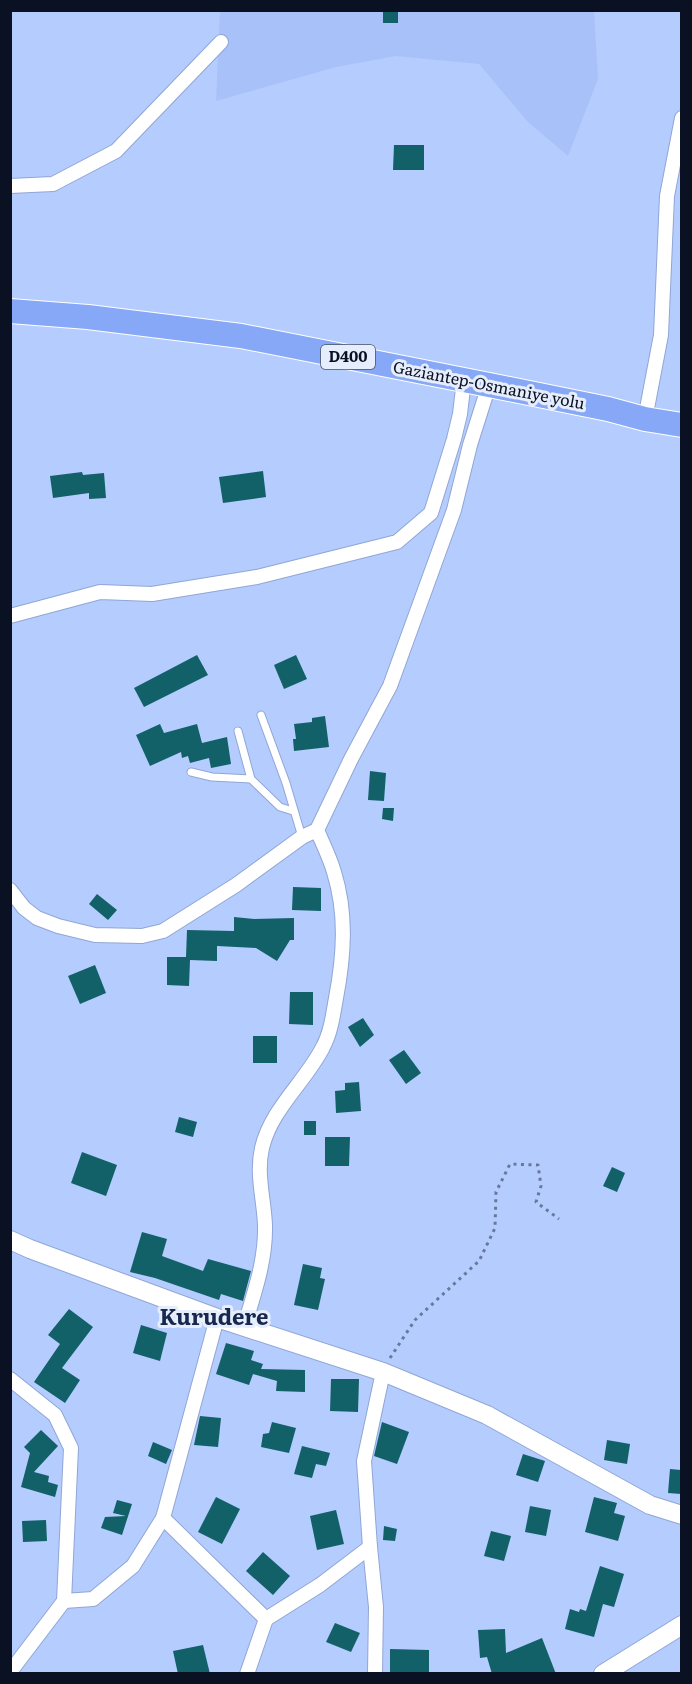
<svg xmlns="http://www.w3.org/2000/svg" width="692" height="1684" font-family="Literata,serif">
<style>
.built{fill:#a9c1f9}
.building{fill:#126068}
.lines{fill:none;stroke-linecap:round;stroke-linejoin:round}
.service-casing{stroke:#90a6d5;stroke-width:9}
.minor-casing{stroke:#90a6d5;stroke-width:16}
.tertiary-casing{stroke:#90a6d5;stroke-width:20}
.trunk-casing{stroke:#fff;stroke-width:26}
.path{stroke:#68789b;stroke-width:3;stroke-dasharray:3 4.5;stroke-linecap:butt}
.service{stroke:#fff;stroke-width:7}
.minor{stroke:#fff;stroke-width:14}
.tertiary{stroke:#fff;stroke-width:18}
.trunk{stroke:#87a8f6;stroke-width:24}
.labels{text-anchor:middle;stroke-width:6;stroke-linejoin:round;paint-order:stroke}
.shield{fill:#e6edfc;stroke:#4c5363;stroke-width:1.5}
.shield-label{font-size:15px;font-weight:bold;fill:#0a1122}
.street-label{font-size:16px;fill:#0a1122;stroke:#e6edfc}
.district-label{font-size:22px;font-weight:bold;fill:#17274d;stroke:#e6edfc}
</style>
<rect width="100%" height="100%" fill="#b5ccfe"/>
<!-- built -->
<path class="built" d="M220,11h374l4,68 -30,77 -40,-34 -49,-58 -83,-8 -60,11 -120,34z"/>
<!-- building -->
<g class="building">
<rect x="383" y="10" width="15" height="13"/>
<path d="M394,145h30v25h-31z"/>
<path d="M263,471l3,26 -43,6 -4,-26z"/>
<path d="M82,472l1,3 21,-2 2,25 -17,1v-6l-36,5 -3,-22z"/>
<path d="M197,655l11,20 -64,32 -10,-19z"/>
<path d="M296,655l11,24 -23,10 -10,-24z"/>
<path d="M325,716l4,31 -35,4 -1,-12h3l-2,-15 18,-2v-4z"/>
<path d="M160,724l4,9 33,-9 5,19 25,-6 4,27 -20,4 -2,-10 -19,5 -2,-7 -6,2 -1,-6 -31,14 -14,-31z"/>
<path d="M370,771l16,2 -2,28 -16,-1z"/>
<path d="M383,808h11l-1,13 -11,-2z"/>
<path d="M293,887l28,1v23l-29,-1z"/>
<path d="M97,894l20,16 -9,10 -19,-16z"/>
<path d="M234,917l20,2 40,-1v22h-4l-13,21 -21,-13 -39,-2v15l-27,-1 -1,26 -22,-1v-28h19l1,-27 47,1z"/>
<path d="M95,965l11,28 -26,11 -12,-28z"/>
<path d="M290,992h23v33l-24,-1z"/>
<path d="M363,1018l11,17 -14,12 -12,-20z"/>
<rect x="253" y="1036" width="24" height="27"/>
<path d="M404,1050l17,23 -15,11 -17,-24z"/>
<path d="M359,1082l2,29 -25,2 -1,-22 10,-1v-7z"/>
<path d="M179,1117l18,5 -4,15 -18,-5z"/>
<rect x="304" y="1121" width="12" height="14"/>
<path d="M325,1137h25l-1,29h-24z"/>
<path d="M82,1152l35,13 -11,31 -35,-13z"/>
<path d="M612,1167l13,6 -8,19 -14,-6z"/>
<path d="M142,1232l25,7 -5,17 41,15 5,-12 43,12 -8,30 -22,-7 -2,6 -64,-22 -25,-6z"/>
<path d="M303,1264l19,4 -2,10 5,1 -7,31 -24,-5z"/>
<path d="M69,1309l24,18 -31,41 18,12 -15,23 -31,-21 26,-38 -12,-9z"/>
<path d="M141,1325l26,8 -7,28 -27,-8z"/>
<path d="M226,1343l28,8 -3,9 12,4 -2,5 44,1v22l-29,-1 1,-10 -24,-7 -4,11 -33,-11z"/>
<path d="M331,1379h28l-1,33 -28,-1z"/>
<path d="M200,1416l21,2 -3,29 -24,-2z"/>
<path d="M272,1422l24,6 -7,25 -28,-6 2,-13 6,-1z"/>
<path d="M382,1422l27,10 -12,32 -23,-8z"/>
<path d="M41,1430l17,16 -24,26 15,4 -1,6 10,3 -3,12 -34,-10 9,-34 -6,-6z"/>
<path d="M607,1440l23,4 -3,20 -23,-4z"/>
<path d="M153,1442l19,8 -6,14 -18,-8z"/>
<path d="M302,1446l28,7 -4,13 -10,-2 -4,14 -18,-4z"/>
<path d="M523,1454l22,7 -7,21 -22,-7z"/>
<path d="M670,1469l11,1v24l-13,-1z"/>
<path d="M216,1497l24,12 -18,35 -24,-12z"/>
<path d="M594,1497l23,6 -3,10 11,3 -7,25 -33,-9z"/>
<path d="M117,1500l15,4 -10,31 -21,-7 4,-11 21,-1 -13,-3z"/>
<path d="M530,1506l21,4 -5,26 -21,-4z"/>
<path d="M336,1510l8,34 -27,6 -7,-34z"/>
<path d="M46,1520l1,21 -24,1 -1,-21z"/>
<path d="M384,1526l13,3 -2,12 -12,-1z"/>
<path d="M491,1531l20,5 -7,25 -20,-5z"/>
<path d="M263,1552l27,24 -17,19 -27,-24z"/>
<path d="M600,1566l24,8 -10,33 -11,-3 -9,33 -29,-8 5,-20 9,3 1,-3 6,2z"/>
<path d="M335,1623l25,10 -9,19 -25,-10z"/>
<path d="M505,1629l1,24 36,-15 14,36h-64l-5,-17 -7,1 -2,-28z"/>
<path d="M203,1645l7,29h-32l-5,-23z"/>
<path d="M390,1649l39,1v24h-39z"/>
</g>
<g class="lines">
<!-- service casing -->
<g class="service-casing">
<g id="service">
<path d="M261,715l25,68 16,54"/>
<path d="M238,731l13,48 29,28 13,4"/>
<path d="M191,772l21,5 39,2"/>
</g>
</g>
<!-- minor casing -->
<g class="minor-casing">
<g id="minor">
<path d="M10,186l43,-2 63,-33 105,-109"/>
<path d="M645,419l16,-84 6,-139 15,-78"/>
<path d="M10,616l90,-24 52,2 105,-17 140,-35 34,-29 23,-74 6,-25 4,-34"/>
<path d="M10,890l14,18 13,10 21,8 37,9 47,1 21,-5 73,-46 66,-48 15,-7"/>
<path d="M244,1327c10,-33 22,-67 21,-102 -1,-26 -9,-51 -3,-77 9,-39 44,-67 61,-101 8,-15 10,-32 13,-49 8,-42 11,-84 -2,-126 -4,-14 -11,-28 -17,-42l34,-71 39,-73 64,-176 16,-65 19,-60"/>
<path d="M10,1379l45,36 16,33 -7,153 -54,71"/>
<path d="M163,1518l103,101"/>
<path d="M64,1601l29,-2 40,-33 30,-48 54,-200"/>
<path d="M247,1674l19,-55 54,-34 50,-38"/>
<path d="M375,1674l1,-67 -6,-60 -6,-86 19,-89"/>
</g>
</g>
<!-- tertiary casing -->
<g class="tertiary-casing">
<g id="tertiary">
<path d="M10,1240l20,9 187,69 166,54 104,43 163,90 32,10"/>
<path d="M603,1674l79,-49"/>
</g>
</g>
<!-- trunk casing -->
<g class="trunk-casing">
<path id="trunk" d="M10,311l78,6 153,19 248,49 119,24 37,10 37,6"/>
</g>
<!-- path -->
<path class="path" d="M390,1358l25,-38 64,-59 16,-33 1,-36 14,-28 28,1 3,21 -5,16 23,17"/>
<!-- service -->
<use href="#service" class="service"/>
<!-- minor -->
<use href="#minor" class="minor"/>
<!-- tertiary -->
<use href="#tertiary" class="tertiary"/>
<!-- trunk -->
<use href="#trunk" class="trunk"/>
</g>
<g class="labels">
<!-- shield labels -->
<rect class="shield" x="321" y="345" width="54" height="24" rx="4.5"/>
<g class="shield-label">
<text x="348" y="362">D400</text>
</g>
<!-- street labels -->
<g class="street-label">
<text transform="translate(489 385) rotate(11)" y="6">Gaziantep-Osmaniye yolu</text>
</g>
<!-- district labels -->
<g class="district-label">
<text x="214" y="1325">Kurudere</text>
</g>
</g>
<!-- border -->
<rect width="692" height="1684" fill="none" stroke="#0a1122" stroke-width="24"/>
</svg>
